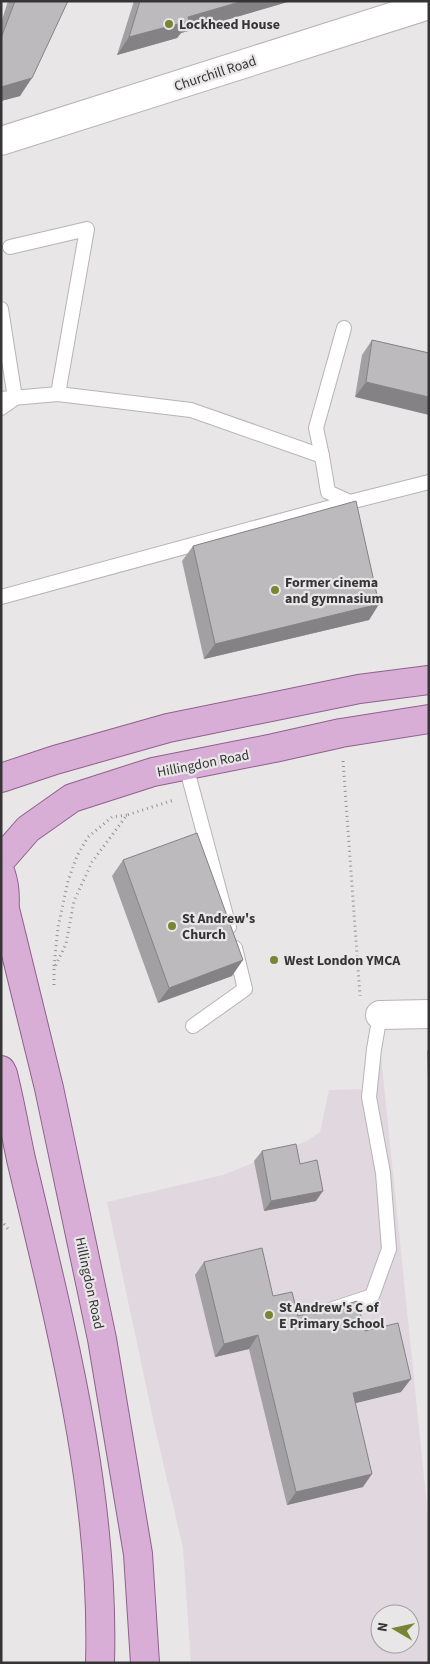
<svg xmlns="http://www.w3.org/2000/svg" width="430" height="1664" font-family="'Source Sans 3',sans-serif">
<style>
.built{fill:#e0d7df;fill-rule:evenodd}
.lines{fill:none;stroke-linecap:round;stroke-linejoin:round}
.lane-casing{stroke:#b7b4b6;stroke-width:16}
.street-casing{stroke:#b7b4b6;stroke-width:30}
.primary-casing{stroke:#8e618c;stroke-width:30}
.path{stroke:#949293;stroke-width:3;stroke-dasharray:1 4;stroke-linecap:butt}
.lane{stroke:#fff;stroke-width:14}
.street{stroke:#fff;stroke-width:28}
.primary{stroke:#d8aed6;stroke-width:28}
.wall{fill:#a2a0a2}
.shaded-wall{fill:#848284}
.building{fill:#bcbabc;stroke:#848284}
.poi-dot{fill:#768634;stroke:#e9e6e8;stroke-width:2}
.labels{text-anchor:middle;stroke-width:4.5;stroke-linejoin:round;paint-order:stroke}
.poi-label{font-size:14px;font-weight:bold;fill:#363536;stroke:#e9e6e8;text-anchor:start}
.street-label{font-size:14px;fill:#363536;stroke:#e9e6e8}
</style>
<rect width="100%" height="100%" fill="#e9e6e8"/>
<!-- built -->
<path class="built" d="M380,1046l49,480v137h-238l-8,-115 -28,-120 -48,-226 116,-27 84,-34 13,-9 9,-42 35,-1 1,-35zM380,1614h30v30h-30z"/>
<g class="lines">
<!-- lane casing -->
<g class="lane-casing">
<g id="lane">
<path d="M10,247l77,-18 -29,165"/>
<path d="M1,309l14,89 -14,10"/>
<path d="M1,399l57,-5 133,16 131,46 6,36 22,10 79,-20"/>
<path d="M322,456l-6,-28 28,-100"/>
<path d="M1,597l349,-95"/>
<path d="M186,766l43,161"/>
<path d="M193,1026l52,-37 -10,-41"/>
<path d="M321,1313l51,-17 17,-47 -6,-76 -14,-76 5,-48 6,-34"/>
</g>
</g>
<!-- street casing -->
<g class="street-casing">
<g id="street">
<path d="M1,141l428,-136"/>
<path d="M380,1015l49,-1"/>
</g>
</g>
<!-- primary casing -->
<g class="primary-casing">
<g id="primary">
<path d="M1,778l54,-18 113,-32 191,-39 70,-9"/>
<path d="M1,860l27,-31 44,-31 81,-26 121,-24 67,-15 88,-14"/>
<path d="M1,874c6,18 4,35 1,53"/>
<path d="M5,909l44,179 53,251 36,215 7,109"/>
<path d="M1,1070l2,4c7,28 12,57 18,85 39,165 84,333 79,504"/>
</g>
</g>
<!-- path -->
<g class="path">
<path d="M343,761l17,235"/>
<path d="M54,966l4,-39 10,-46 9,-25 11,-19 24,-20 15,-2"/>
<path d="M54,985v-16l12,-25 8,-43 18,-39 35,-47 47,-15"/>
<path d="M1,1220l7,9"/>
</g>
<!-- lane -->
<use href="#lane" class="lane"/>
<!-- street -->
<use href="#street" class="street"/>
<!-- primary -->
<use href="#primary" class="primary"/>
</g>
<!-- wall -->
<g class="wall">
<path d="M8,1h60l-48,95 -19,5v-78z"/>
<path d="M134,1h157l-110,32 -4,5 -60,17z"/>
<path d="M372,340l57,13 -74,44 7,-42z"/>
<path d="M193,546l186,58 -10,16 -165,39 -22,-98z"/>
<path d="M123,860l109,116 -74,27 -46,-127z"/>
<path d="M429,1048v32h-1l-1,-29z"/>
<path d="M262,1151l38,13 16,37 -52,10 -10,-50z"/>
<path d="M204,1262l69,34 25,20 67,15 36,61 -46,11 8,84 -76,18 -38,-156 -34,8 -20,-82z"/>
</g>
<!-- shaded-wall -->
<g class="shaded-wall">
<path d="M243,1h48l-110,32 -4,5 -60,17 12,-18 59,-20z"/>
<path d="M32,78l-12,18 -19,5v-14z"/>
<path d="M366,382l63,15v18l-74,-18z"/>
<path d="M379,604l-10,16 -165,39 11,-15z"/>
<path d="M243,960l-11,16 -74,27 11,-15z"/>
<path d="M323,1191l-7,10 -52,10 7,-10z"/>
<path d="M258,1335l-9,14 -34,8 9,-13z"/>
<path d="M411,1379l-10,13 -57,14 9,-13z"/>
<path d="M372,1474l-9,13 -76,18 9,-13z"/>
</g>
<!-- building -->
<g class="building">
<path d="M15,1h53l-36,77 -31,9v-49z"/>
<path d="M140,1h103l-55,16 1,4 -60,16z"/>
<path d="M372,340l57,13v44l-63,-15z"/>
<path d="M356,501l23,103 -164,40 -22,-98z"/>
<path d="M197,833l46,127 -74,28 -46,-128z"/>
<path d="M296,1144l4,20 17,-4 6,31 -52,10 -9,-50z"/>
<path d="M262,1248l11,48 19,-4 6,24 11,-3 7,1 41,-13 8,30 33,-8 13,56 -58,14 19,81 -76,18 -38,-157 -34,9 -20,-82z"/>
</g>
<!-- markers -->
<g class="poi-dot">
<circle cx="169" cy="24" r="5"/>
<circle cx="275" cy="590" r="5"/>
<circle cx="172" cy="926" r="5"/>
<circle cx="274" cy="960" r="5"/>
<circle cx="269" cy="1315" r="5"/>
</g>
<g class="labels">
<!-- poi labels -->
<g class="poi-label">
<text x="179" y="29">Lockheed House</text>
<text x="285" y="587">Former cinema<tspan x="285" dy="16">and gymnasium</tspan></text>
<text x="182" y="923">St Andrew's<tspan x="182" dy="16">Church</tspan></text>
<text x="284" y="965">West London YMCA</text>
<text x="279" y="1312">St Andrew's C of<tspan x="279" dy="16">E Primary School</tspan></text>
</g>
<!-- street labels -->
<g class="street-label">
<text transform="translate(215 73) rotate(-18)" y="5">Churchill Road</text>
<text transform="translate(203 763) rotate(-11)" y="5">Hillingdon Road</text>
<text transform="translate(90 1283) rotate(78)" y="5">Hillingdon Road</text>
</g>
</g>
<!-- border -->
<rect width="430" height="1664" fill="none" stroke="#363536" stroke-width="5"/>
<!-- north arrow -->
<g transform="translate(395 1629) rotate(279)"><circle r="24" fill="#e9e6e8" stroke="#a19fa1"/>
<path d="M0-4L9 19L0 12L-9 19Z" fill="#768634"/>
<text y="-8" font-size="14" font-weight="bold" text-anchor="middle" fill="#363536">N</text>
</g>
</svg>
